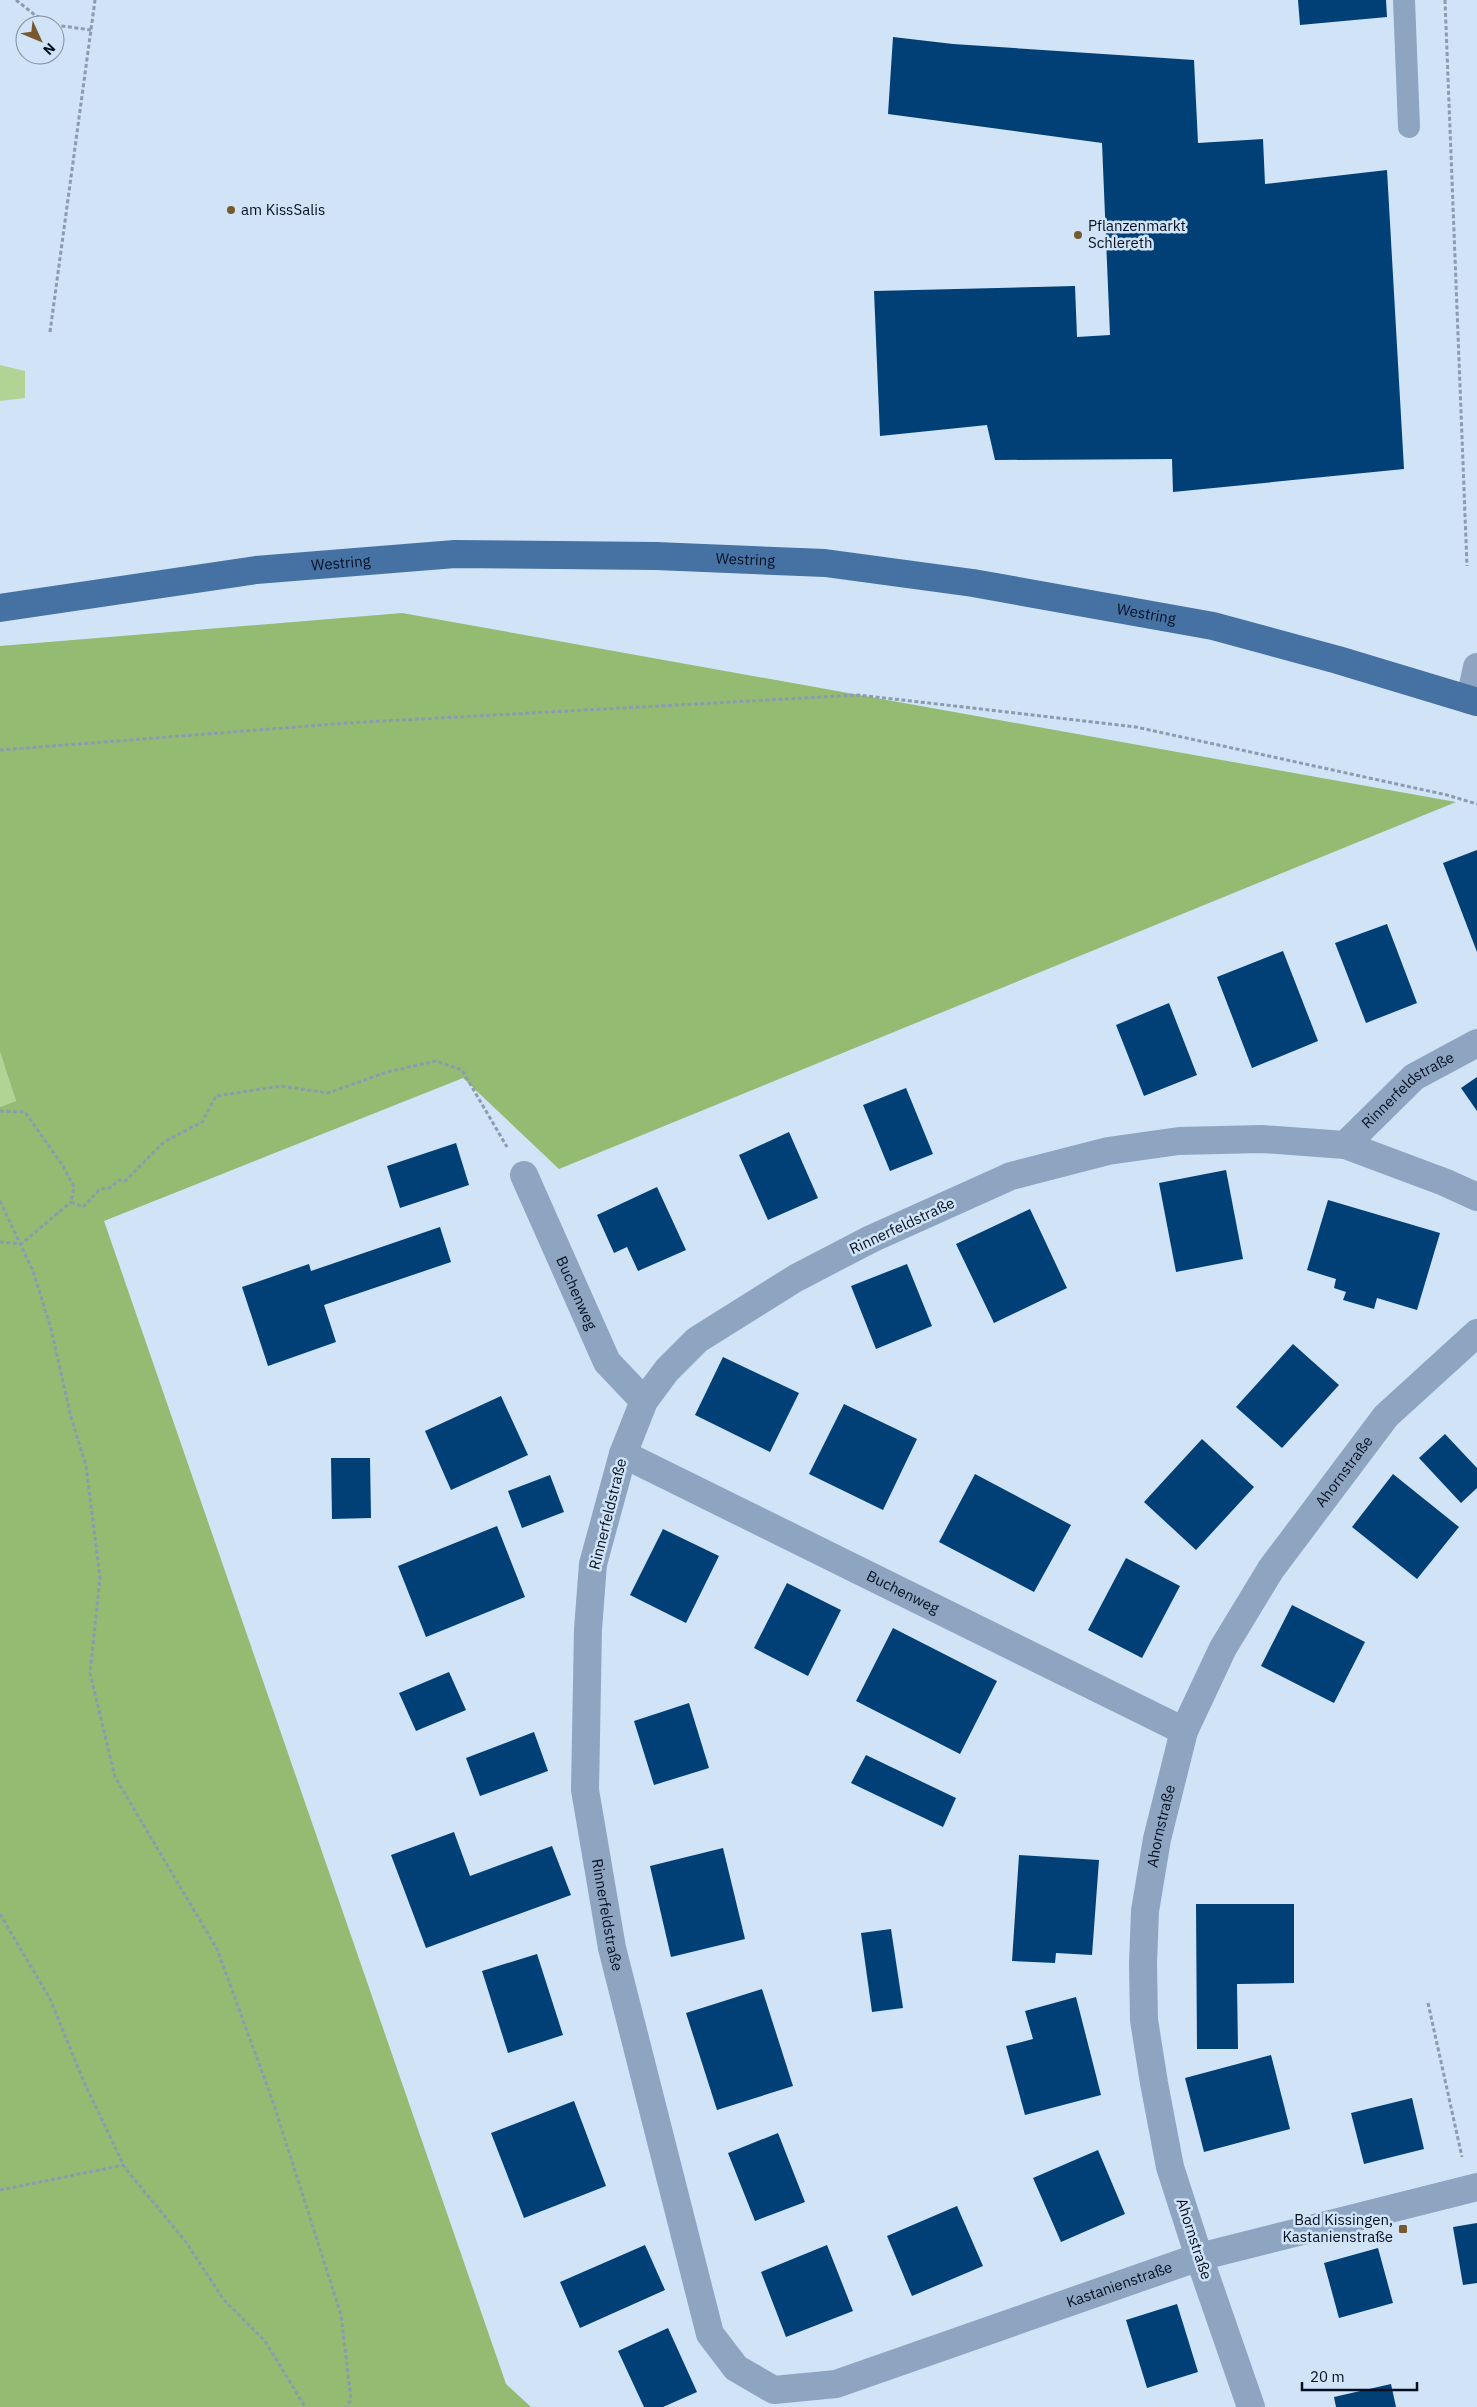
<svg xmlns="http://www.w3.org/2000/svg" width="1477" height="2407" font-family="'IBM Plex Sans',sans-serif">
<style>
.green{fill:#b1d495}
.forest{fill:#93bb71}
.building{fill:#014076}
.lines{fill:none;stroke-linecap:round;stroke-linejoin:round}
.path{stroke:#8c9caf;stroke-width:3;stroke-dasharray:4 2.5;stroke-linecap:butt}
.service{stroke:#8da5c1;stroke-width:22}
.minor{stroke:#8da5c1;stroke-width:28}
.primary{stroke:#4572a3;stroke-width:28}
.poi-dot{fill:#78582e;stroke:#d1e3f7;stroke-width:2}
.labels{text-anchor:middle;stroke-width:5;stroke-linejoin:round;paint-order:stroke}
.poi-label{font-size:15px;fill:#020f21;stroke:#d1e3f7;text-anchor:start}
.street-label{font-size:15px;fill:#020f21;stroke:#d1e3f7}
</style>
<rect width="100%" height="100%" fill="#d1e3f7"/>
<!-- green -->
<g class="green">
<path d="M0,365l25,6v27l-25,3z"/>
<path d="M0,1052l16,49 -16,6z"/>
</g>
<!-- forest -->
<path class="forest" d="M402,613l1054,189 -897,367 -96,-91 -359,143 402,1163 25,23h-531v-1300l16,-6 -16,-49v-406z"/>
<!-- building -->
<g class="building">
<path d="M1298,0h88l1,17 -87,8z"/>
<path d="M893,37l60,7 241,16 4,83 65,-4 2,45 122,-14 17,299 -231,23 -1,-33 -177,1 -8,-35 -107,11 -6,-145 201,-5 2,51 33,-2 -8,-192 -214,-29z"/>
<path d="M1477,850v102l-34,-89z"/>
<path d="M1387,924l30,79 -51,20 -31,-80z"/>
<path d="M1283,951l35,90 -66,27 -35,-91z"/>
<path d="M1169,1003l28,72 -53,21 -28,-71z"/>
<path d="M1477,1077v34l-16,-23z"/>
<path d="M906,1088l27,66 -43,17 -27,-66z"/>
<path d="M789,1132l29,66 -50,22 -29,-65z"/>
<path d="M456,1143l13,42 -69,23 -13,-42z"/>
<path d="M1226,1170l17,89 -67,13 -17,-89z"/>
<path d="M657,1187l29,63 -48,21 -11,-24 -13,6 -17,-38z"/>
<path d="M1328,1200l112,33 -23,77 -40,-12 -3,11 -31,-9 3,-8 -12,-4 2,-9 -29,-9z"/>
<path d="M1030,1209l37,79 -73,35 -38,-79z"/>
<path d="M440,1227l11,35 -127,43 12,37 -68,24 -26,-79 67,-23 2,7z"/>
<path d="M907,1264l25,62 -56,23 -25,-63z"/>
<path d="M1293,1344l46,41 -57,63 -46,-41z"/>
<path d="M723,1357l76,36 -29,59 -75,-37z"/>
<path d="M501,1396l27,59 -77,35 -26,-59z"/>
<path d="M844,1404l73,35 -34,71 -74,-36z"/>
<path d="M1445,1434l32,34v20l-16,15 -42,-45z"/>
<path d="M1202,1439l52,48 -58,63 -52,-48z"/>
<path d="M331,1458h39l1,60 -39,1z"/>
<path d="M975,1474l96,51 -37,67 -95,-50z"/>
<path d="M1393,1474l66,53 -42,52 -65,-52z"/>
<path d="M550,1475l14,37 -42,16 -14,-37z"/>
<path d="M497,1526l28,71 -99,40 -28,-71z"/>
<path d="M663,1529l56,27 -33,67 -56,-28z"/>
<path d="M1126,1558l54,28 -38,72 -54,-28z"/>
<path d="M787,1583l54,27 -33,66 -54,-28z"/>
<path d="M1292,1605l73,37 -31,61 -73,-37z"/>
<path d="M893,1628l104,53 -37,73 -104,-53z"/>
<path d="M449,1672l17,38 -50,21 -17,-38z"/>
<path d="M689,1703l20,65 -55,17 -20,-64z"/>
<path d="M534,1732l14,39 -68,25 -14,-38z"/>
<path d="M866,1755l90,43 -13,29 -92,-44z"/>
<path d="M454,1832l16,44 82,-30 19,49 -145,53 -35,-93z"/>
<path d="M723,1848l22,91 -74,18 -21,-91z"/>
<path d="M1019,1855l80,5 -7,95 -36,-2 -1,10 -43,-2z"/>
<path d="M1196,1904h98v79l-57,1 1,65h-41z"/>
<path d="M891,1929l12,79 -31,4 -11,-79z"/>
<path d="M537,1954l26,81 -55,18 -26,-82z"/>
<path d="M762,1989l31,97 -76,24 -31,-97z"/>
<path d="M1076,1997l25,98 -76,20 -19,-69 27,-7 -8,-28z"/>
<path d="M1271,2055l19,74 -86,23 -19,-74z"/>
<path d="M1412,2098l12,51 -60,15 -13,-51z"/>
<path d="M574,2101l32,85 -82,32 -33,-85z"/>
<path d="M778,2133l27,69 -50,19 -27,-68z"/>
<path d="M1098,2150l27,64 -64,28 -28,-64z"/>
<path d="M957,2206l26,60 -71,30 -25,-60z"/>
<path d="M1477,2223v60l-14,2 -10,-58z"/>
<path d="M645,2245l20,45 -85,38 -20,-46z"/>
<path d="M827,2245l26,66 -67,26 -25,-65z"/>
<path d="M1378,2248l15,55 -54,15 -15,-55z"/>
<path d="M1177,2304l21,68 -51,16 -21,-68z"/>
<path d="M668,2328l29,64 -34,15h-19l-26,-56z"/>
<path d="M1391,2384l5,23h-60l-2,-10z"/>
</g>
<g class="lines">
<!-- path -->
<g class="path">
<path d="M16,0l19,15 19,10"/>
<path d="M1445,0l22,566"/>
<path d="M55,25l36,5"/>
<path d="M50,332l45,-332"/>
<path d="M0,750l348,-27 511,-28 277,32 311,68 30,9"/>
<path d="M0,1111l25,1 38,54 11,21 -3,15 12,5 17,-18 10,-1 9,-8 6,1 39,-39 38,-20 14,-26 65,-10 47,7 59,-21 49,-11 26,9 45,77"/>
<path d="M0,1201l33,70 18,58 20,88 15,49 14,112 -10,95 25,104 102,172 56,153 68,213 10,84 -4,8"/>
<path d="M0,1242l21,2 50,-42"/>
<path d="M0,1914l50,85 34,83 41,86 61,74 38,58 41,41 40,66"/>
<path d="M1428,2003l34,154"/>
<path d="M0,2190l124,-25"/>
</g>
<!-- service -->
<path class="service" d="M1404,0l5,127"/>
<!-- minor -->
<g class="minor">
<path d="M1470,700l7,-33"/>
<path id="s1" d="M1345,1145l69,-68 63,-34"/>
<path id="s2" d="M524,1175l83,187 37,39"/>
<path id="s3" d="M1477,1197l-33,-15 -99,-37 -83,-6 -83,2 -71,10 -97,25 -140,63 -75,39 -99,62 -30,30 -23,31 -21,53 -30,110 -5,65 -3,161 27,158 98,386 26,34 38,22 62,-6 363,-127 278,-70"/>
<path id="s4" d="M623,1454l561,277"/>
<path id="s5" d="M1251,2407l-52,-150 -29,-90 -16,-84 -10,-63 -1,-56 2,-53 12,-72 27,-108 39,-83 48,-79 115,-153 91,-83"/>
</g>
<!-- primary -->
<path class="primary" id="s6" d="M0,608l256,-38 199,-16 201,2 169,7 148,20 240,43 125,34 139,42"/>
</g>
<!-- markers -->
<g class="poi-dot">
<circle cx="231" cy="210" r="5"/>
<circle cx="1078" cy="235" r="5"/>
<rect x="1398" y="2224" width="10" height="10" rx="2.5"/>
</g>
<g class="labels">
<!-- poi labels -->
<g class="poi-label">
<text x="241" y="215">am KissSalis</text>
<text x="1088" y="231">Pflanzenmarkt<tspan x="1088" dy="17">Schlereth</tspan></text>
<text x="1393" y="2225" text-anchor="end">Bad Kissingen,<tspan x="1393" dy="17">Kastanienstraße</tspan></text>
</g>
<!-- street labels -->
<g class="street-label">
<text dy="5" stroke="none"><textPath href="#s6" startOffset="749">Westring</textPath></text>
<text dy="5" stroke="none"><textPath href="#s6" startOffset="344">Westring</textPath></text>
<text dy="5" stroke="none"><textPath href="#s6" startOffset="1154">Westring</textPath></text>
<text dy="5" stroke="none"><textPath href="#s1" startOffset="84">Rinnerfeldstraße</textPath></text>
<text transform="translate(902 1226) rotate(-25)" y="5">Rinnerfeldstraße</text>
<text dy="5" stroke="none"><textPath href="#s2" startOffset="129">Buchenweg</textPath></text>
<text dy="5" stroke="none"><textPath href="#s5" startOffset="1002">Ahornstraße</textPath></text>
<text transform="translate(608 1514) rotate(-76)" y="5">Rinnerfeldstraße</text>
<text dy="5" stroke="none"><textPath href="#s4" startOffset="312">Buchenweg</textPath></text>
<text dy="5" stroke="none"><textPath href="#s5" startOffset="598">Ahornstraße</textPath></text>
<text dy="5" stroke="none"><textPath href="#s3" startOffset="1440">Rinnerfeldstraße</textPath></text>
<text transform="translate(1194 2239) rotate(72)" y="5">Ahornstraße</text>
<text dy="5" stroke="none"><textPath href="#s3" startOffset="2321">Kastanienstraße</textPath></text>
</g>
</g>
<!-- north arrow -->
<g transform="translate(40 40) rotate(134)"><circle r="24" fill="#d1e3f7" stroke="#7e8ea1"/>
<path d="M0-4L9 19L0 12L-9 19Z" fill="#78582e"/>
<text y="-8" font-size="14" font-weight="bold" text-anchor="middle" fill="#020f21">N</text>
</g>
<!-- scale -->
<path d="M1302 2382v8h115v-8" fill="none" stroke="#020f21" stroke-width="2.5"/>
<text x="1310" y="2382" font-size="15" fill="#020f21" stroke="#d1e3f7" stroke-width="4" paint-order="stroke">20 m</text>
</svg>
